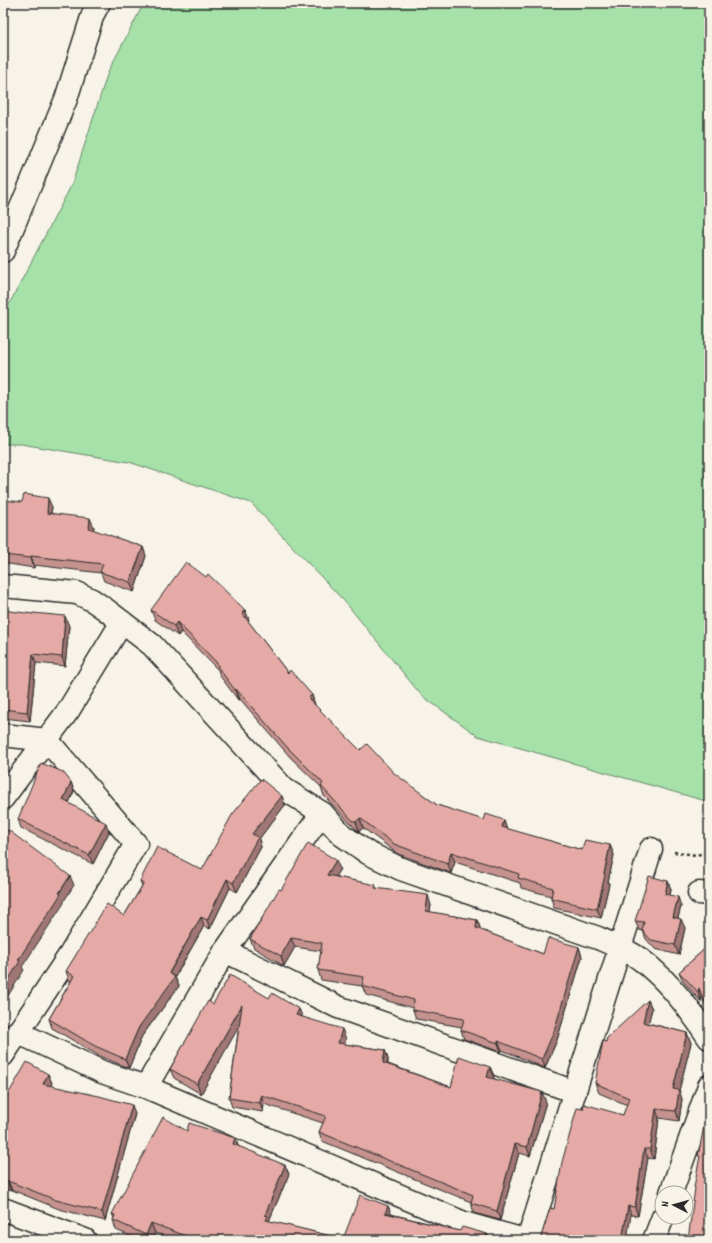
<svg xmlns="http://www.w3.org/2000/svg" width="712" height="1243" font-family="Dekko,sans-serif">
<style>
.green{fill:#a5e1a8;stroke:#68866a}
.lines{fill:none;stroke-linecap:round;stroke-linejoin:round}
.street-casing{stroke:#2b2b2b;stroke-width:25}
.path{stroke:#2b2b2b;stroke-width:2.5;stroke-dasharray:3 3;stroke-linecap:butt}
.street{stroke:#f7f3e8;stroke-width:22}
.wall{fill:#c5928e;stroke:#2b2b2b}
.shaded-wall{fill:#a07774;stroke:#2b2b2b}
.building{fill:#e5aaa5;stroke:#2b2b2b}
</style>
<rect width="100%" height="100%" fill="#f7f3e8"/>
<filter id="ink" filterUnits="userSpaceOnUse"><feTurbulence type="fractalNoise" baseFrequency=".025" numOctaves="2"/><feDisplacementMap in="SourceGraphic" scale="8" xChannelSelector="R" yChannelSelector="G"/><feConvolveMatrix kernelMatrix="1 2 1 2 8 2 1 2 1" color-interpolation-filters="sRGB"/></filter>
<g filter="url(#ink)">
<!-- green -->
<path class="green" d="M144,3h565v799l-231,-66 -56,-40 -77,-94 -94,-99 -122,-41 -108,-18h-18v-128l69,-132 36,-112z"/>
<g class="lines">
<!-- street casing -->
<g class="street-casing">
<g id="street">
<path d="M3,251l63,-152 27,-85 6,-11"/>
<path d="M3,586l74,7 15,7 13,9 47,36 132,144 38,24 20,22 26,18 33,16 197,69c14,6 29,12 42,21 28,21 50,50 69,79"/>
<path d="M3,735l44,5 89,104 -65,109 -68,102"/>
<path d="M3,798l65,-87 54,-89"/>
<path d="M699,893l10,1"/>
<path d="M225,951l113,56 237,85"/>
<path d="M17,1032l85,40 44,15 318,136 60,17"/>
<path d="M146,1087l79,-136 97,-138"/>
<path d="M671,1193l38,-107"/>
<path d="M3,1209l82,31"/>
<path d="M528,1240l123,-391"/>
<path d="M654,1240l9,-23"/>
</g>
</g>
<!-- path -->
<path class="path" d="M674,852l22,3 13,-3"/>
<!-- street -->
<use href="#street" class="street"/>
</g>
<!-- wall -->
<g class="wall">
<path d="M3,500l49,7 -1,6 43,14 -1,3 50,17 3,9 -12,36 -30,-11 -3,-8 -67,-8v3l-31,-5z"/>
<path d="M3,610l66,16 -4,40 -29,-3 -6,58 -27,-3z"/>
<path d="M151,610h94l4,10 -1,1 40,52 24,22 3,10 45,45 77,55 70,24 75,21 28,-5 4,10 -6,27 1,2 -8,34 -47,-10 -3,-10v-2l-30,-8 -1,-5 -65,-21 -4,11 -53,-19 -35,-26 -4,4 -3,-3 -32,-33 -3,-9 -31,-30 -50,-58 -2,1 -18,-24 -2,-6 -37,-38 -3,4 -23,-16z"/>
<path d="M71,782l3,9 -5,12 40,29 -16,32 -72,-36 -3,-9z"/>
<path d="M282,796l3,9 -26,34 2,8 -24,45 -7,-4 -20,41 -6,-3 -29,51 4,9 -37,50 -13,32 -30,-12 -47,-28 -3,-9 22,-38 -2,-1 -3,-9 58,-55 18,-30 -2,-5 62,-11z"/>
<path d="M340,869l-5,7 42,12 54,17 -1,7 47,8 4,10 62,24 36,-7 3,10 -25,83 -12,28 -43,-18 -1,2 -37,-13 -3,-9 1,-3 -46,-8 -3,-9v-2l-47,-13 -4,-9 -41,-6 -3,-10 3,-19 -26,-4 -11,19 -30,-18 -4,-9 31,-49z"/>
<path d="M668,881l3,9 -1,5 11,11 -3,12 7,10 -6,27 -24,-6 -9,-10 -3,-8 -4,-1 -4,-9z"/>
<path d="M709,945v66l-2,-3 -5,-11 -1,5 -18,-21 -4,-9z"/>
<path d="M269,998l30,11 3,8 44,22 -2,5 41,6 3,9v5l63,23 39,-20 4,9 -1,2 53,24 -16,54 -11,-3 -19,67 -26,-7 -3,-10v-1l-149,-61 -3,-9 4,-9 -59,-19 -1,8 -31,-5 -3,-9 10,-73 -38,69 -27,-16 -4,-9 43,-65z"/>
<path d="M648,1000l4,9 -4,14 39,10 4,10 -12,47 3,9 -3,22 -20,-3 -5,41 -6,-1 -10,58 -7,-1 -77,-6 29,-100 40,6 4,-10 -28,-12 -4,-10 11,-41z"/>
<path d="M48,1074l4,9 -2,3 85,28 -30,107 -46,-12 -47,-19 -1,1 -8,-3v-85z"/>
<path d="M187,1131l48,7 3,8 51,28 -20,47 74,18 45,-33 3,8 69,17 27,3 3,6h-315l-20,-7 -3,7h-13l-23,-10 -3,-10 1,-2 -2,-4z"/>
</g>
<!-- shaded-wall -->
<g class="shaded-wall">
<path d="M48,498l4,9 -2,15 -3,-9z"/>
<path d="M90,518l4,9 -2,11 -3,-10z"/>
<path d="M143,547l3,9 -12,36 -4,-10z"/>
<path d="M31,556l3,9v3l-3,-10z"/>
<path d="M245,610l4,10 -3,3 -4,-10z"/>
<path d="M65,616l4,10 -4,40 -3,-9z"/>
<path d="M177,622l4,10 -3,4 -4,-10z"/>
<path d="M33,654l3,9 -6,58 -3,-9z"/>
<path d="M236,689l4,10 -2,1 -3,-10z"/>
<path d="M312,695l3,10 -7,-7z"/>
<path d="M71,782l3,9 -8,19 -3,-10z"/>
<path d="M282,796l3,9 -26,34 2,8 -24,45 -4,-9 19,-49z"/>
<path d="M360,818l3,10 -4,4 -3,-10z"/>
<path d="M504,820l3,10 -5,-3z"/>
<path d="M106,823l3,9 -16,32 -4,-9z"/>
<path d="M610,845l4,10 -6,27 1,2 -8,34 -4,-9z"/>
<path d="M451,852l4,10 -4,11 -3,-9z"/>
<path d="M336,860l4,9 -9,15 -4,-9z"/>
<path d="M70,876l4,9 -10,16v2l-42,64 2,3 -21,34v-15l15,-29z"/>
<path d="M227,879l3,9 -20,41 -3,-9z"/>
<path d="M668,881l3,9 -3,14 -3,-10z"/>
<path d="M428,895l3,10 -2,15 -3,-9z"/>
<path d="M678,897l3,9 -5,20 -3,-9z"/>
<path d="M201,917l3,9 -29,51 4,9 -37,50 -13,32 -4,-9 14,-32z"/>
<path d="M681,919l4,9 -6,27 -4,-10z"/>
<path d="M477,920l4,10 -2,8 -3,-10z"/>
<path d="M291,938l4,9 -11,19 -3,-10z"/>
<path d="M579,947l3,10 -25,83 -12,28 -3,-9z"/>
<path d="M709,947v14l-2,-6z"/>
<path d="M699,988l3,9 -1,5 -3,-10z"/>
<path d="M648,1000l4,9 -6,23 -3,-10z"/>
<path d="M242,1005l4,9 -45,80 -4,-10z"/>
<path d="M299,1009l4,9 -7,-3z"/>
<path d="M342,1029l4,10 -4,13 -4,-9z"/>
<path d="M687,1033l4,10 -14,56 -4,-10z"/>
<path d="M498,1041l4,9 -1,2 -3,-9z"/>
<path d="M385,1050l3,9 -2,13 -3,-9z"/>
<path d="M490,1067l4,9 -3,10 -4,-9z"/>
<path d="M48,1074l4,9 -6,10 -3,-9z"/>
<path d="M679,1090l3,9 -3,22 -3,-10z"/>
<path d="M542,1092l4,10 -16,54 -3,-9z"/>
<path d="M261,1095l3,9 -1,8 -3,-9z"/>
<path d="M132,1105l3,9 -30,107 -3,-9z"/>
<path d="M656,1109l3,9 -5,41 -4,-10z"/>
<path d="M235,1138l4,10 -6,-4z"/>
<path d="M515,1144l4,9 -19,67 -3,-9z"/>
<path d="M644,1149l4,9 -10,58 -3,-9z"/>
<path d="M285,1165l4,9 -20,47 1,8 -5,-14z"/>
<path d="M8,1181l4,9 -1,1 -3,-9z"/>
<path d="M388,1206l4,9 -7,-2z"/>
<path d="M628,1206l3,9 -4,25h-5z"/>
<path d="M151,1223l4,10 -3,7h-4l-2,-5z"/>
<path d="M487,1234l3,6h-5z"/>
</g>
<!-- building -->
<g class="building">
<path d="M24,494l24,4 -1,15 43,5 -1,10 54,19 -13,35 -30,-10 3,-8 -72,-8v2l-28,-3v-55l19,2z"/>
<path d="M186,562l20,15 2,-3 37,36 -3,3 46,60 2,-3 22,25 -4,3 52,52 7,-6 27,29 43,32 47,15 2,-6 18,6 -2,7 80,23 3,-10 25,5 -6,29 1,1 -8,34 -46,-11 2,-10 -35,-10 1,-4 -68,-22 -3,12 -54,-20 -34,-26 -4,4 -4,-2 -31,-34 2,-3 -36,-36 -51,-58 -1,1 -18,-24 2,-1 -42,-43 -3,4 -23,-16z"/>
<path d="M3,610l30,4v-1l32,3 -3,41 -29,-3 -6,58 -24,-3z"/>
<path d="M41,763l22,9 8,10 -8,18 43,23 -17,32 -71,-36z"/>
<path d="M261,779l21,17 -30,38 6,3 -25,46 -6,-4 -20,41 -6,-3 -32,56 6,4 -36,50 -14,32 -30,-13 -46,-27 25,-43 -8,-5 41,-67 17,12 20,-33 -4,-2 17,-34 45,23 30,-55z"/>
<path d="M8,830l62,46 -11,17 2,1 -43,66 2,1 -17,28v-153z"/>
<path d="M308,843l28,17 -9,15 49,10 -1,3 53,7 -2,16 51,9 -1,8 67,26 5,-16 31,9 -25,84 -12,28 -44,-18v2l-37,-13 3,-11 -51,-9 1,-10 -52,-14 2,-9 -46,-7 4,-27 -31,-5 -10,18 -31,-17 29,-50 2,1z"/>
<path d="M649,876l19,5 -3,13 13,3 -5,20 8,2 -6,26 -24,-5 -9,-10 2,-8 -9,-1z"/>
<path d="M709,945l-2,10 2,2v48l-6,-6 -4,-11 -1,4 -19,-20z"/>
<path d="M230,975l39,23 3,-5 27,16 -3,6 46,14 -4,14 47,7 -2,13 68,24 8,-31 31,11 -3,10 55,15 -15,55 -12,-3 -18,67 -26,-8 2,-8 -154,-63 7,-16 -65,-21 -1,8 -31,-5 13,-93 -45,79 -27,-15 38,-68 5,3z"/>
<path d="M648,1000l-5,22 44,11 -14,56 6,1 -3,21 -20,-2 -6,40h-6l-9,58 -7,-1 -6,34h-82l10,-32 4,1 8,-47 15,-54 6,1 1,-5 39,11 6,-17 -34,-15 8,-42 3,1 1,-4z"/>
<path d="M27,1062l21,12 -5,10 56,12 33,9 -30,107 -46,-12 -48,-19v1l-5,-2v-77z"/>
<path d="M707,1111l2,1v128h-21l7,-52 -1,-1 6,-31h-2z"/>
<path d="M163,1117l24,14 2,-8 46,15 -2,6 52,21 -20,50 3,1 -2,4 77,19 17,-44 28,11 -3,7 75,18 2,-4 25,7 -2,6h-288l-46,-17 -5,12 -33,-15 2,-5 -3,-1z"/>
</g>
</g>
<!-- margin -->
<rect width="712" height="1243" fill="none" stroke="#f7f3e8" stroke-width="16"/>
<rect x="8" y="8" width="696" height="1227" fill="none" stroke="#2b2b2b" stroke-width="1.5" filter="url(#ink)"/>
<!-- north arrow -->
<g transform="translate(674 1205) rotate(276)"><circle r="19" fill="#f7f3e8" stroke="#a5a39c"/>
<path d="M0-3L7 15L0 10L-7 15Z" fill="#2b2b2b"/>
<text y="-6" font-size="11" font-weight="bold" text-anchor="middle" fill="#2b2b2b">N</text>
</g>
</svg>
